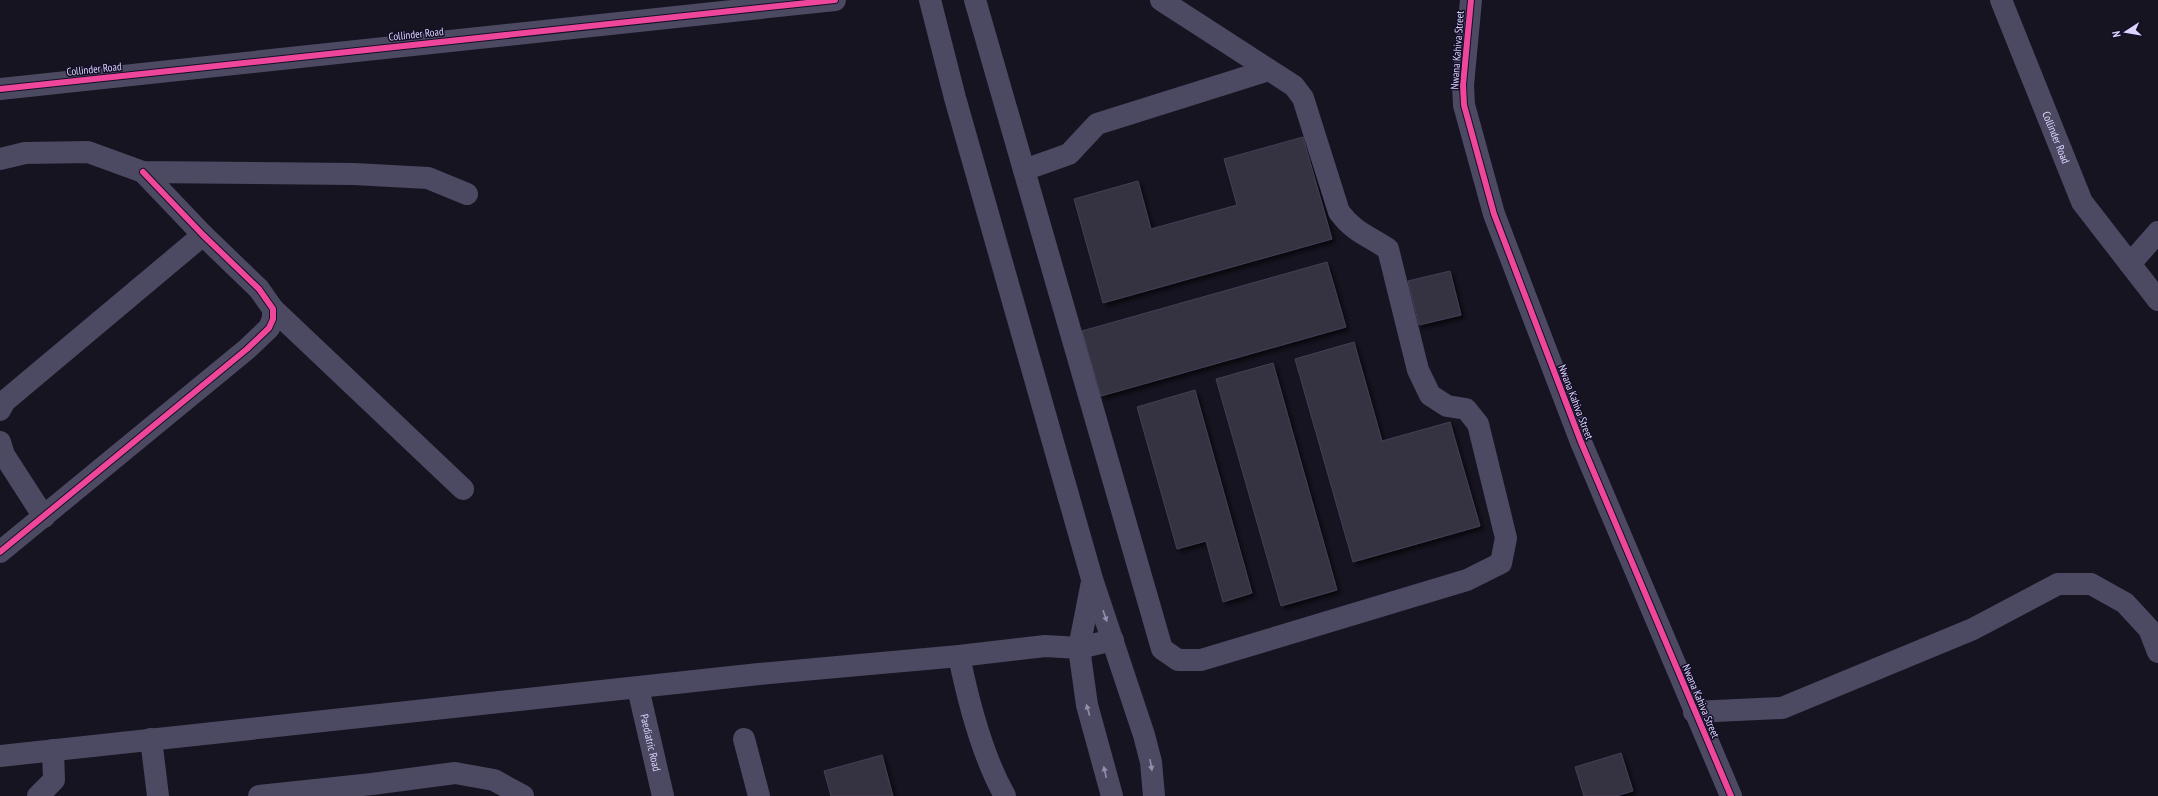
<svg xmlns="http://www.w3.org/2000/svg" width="2158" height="796" font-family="'PT Sans Narrow',sans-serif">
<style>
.building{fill:#363243;stroke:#443f55;filter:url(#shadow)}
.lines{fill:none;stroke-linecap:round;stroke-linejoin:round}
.minor{stroke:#4c4962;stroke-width:22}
.cycleway-casing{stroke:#140f26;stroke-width:8}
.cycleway{stroke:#ed469a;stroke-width:6}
.oneway{fill:#948eb0}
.labels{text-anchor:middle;stroke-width:3;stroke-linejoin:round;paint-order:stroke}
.street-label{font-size:11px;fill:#dcd4ff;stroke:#140f26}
</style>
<defs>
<filter id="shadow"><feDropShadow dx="3.5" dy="3.5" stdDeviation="2" flood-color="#0009"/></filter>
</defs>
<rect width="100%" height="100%" fill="#171421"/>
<!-- building -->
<g class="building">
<path d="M1303,137l29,102 -229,64 -29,-104 64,-18 13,48 86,-24 -13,-46z"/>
<path d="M1327,262l19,65 -245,69 -19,-65z"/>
<path d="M1450,271l11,44 -42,10 -11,-44z"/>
<path d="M1354,342l28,99 68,-19 30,104 -127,36 -58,-203z"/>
<path d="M1273,363l64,227 -56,16 -65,-227z"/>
<path d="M1195,390l57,203 -29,9 -17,-61 -29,8 -40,-142z"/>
<path d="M1621,753l12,38 -17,5h-32l-9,-29z"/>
<path d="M882,755l11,41h-62l-7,-25z"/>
</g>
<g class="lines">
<!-- minor -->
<g class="minor">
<path d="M930,0l25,98 137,481 52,156 7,27 3,34"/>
<path d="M975,0l187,649 16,11h23l266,-80 34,-17 5,-25 -28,-114 -12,-15 -19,-3 -17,-11 -12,-25 -30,-121c-21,-14 -33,-16 -49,-37l-36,-114 -9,-12 -133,-86"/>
<path d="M1471,0l-8,85 1,20 30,109 87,228 150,354"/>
<path id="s1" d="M2001,0l81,202 76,98"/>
<path d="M0,89l835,-89"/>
<path d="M0,159l25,-6 63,-1 55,20 211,2 74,4 39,16"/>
<path d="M1024,170l45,-16 28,-30 172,-54"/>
<path d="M2130,264l28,-32"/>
<path d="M273,309l190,180"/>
<path d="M0,410l5,-9 198,-166"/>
<path d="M0,442l4,13 40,62"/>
<path d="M0,552l247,-203 22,-21 4,-9v-10l-14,-20 -56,-54 -60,-63"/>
<path d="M1092,582l-13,66 8,57 25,91"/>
<path d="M959,656c9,44 24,101 46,140"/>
<path id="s2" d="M638,688l25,108"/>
<path d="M1694,712l88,-4 191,-79 85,-45h33l34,19 24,26 9,23"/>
<path d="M151,739l7,57"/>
<path d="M744,739l15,57"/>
<path d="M0,756l759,-82 200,-18 86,-10 34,2 34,-8"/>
<path d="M38,796l16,-16 -1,-30"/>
<path d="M259,796l113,-12 83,-11 39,7 29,16"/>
</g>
<!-- cycleway casing -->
<g class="cycleway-casing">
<g id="cycleway">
<path d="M1471,0l-8,85 1,20 30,109 87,228 150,354"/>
<path d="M0,89l835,-89"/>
<path d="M0,552l247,-203 22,-21 4,-9v-10l-14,-20 -56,-54 -60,-63"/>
</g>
</g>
<!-- cycleway -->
<use href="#cycleway" class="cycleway"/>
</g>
<!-- one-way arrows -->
<defs><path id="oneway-solid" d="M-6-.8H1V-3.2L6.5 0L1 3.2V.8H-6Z"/></defs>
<g class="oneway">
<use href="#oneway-solid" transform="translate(1105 616) rotate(71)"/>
<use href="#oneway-solid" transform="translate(1088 710) rotate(-106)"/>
<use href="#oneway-solid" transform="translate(1151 765) rotate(80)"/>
<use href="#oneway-solid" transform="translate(1105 772) rotate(-103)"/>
</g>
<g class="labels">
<!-- street labels -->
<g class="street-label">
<text transform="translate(416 34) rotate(-6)" y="4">Collinder Road</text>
<text transform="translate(1457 50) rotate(-86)" y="4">Nwana Kahiva Street</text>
<text transform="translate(94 69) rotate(-6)" y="4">Collinder Road</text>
<text dy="4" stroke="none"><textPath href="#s1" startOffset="148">Collinder Road</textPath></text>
<text transform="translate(1576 402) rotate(69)" y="4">Nwana Kahiva Street</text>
<text transform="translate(1701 701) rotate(67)" y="4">Nwana Kahiva Street</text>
<text dy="4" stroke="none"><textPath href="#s2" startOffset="56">Paediatric Road</textPath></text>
</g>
</g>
<!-- north arrow -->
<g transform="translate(2126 32) rotate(258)" stroke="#140f26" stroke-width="3" paint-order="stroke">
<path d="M0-3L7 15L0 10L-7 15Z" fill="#dcd4ff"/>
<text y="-6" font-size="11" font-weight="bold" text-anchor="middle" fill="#dcd4ff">N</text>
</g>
</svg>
